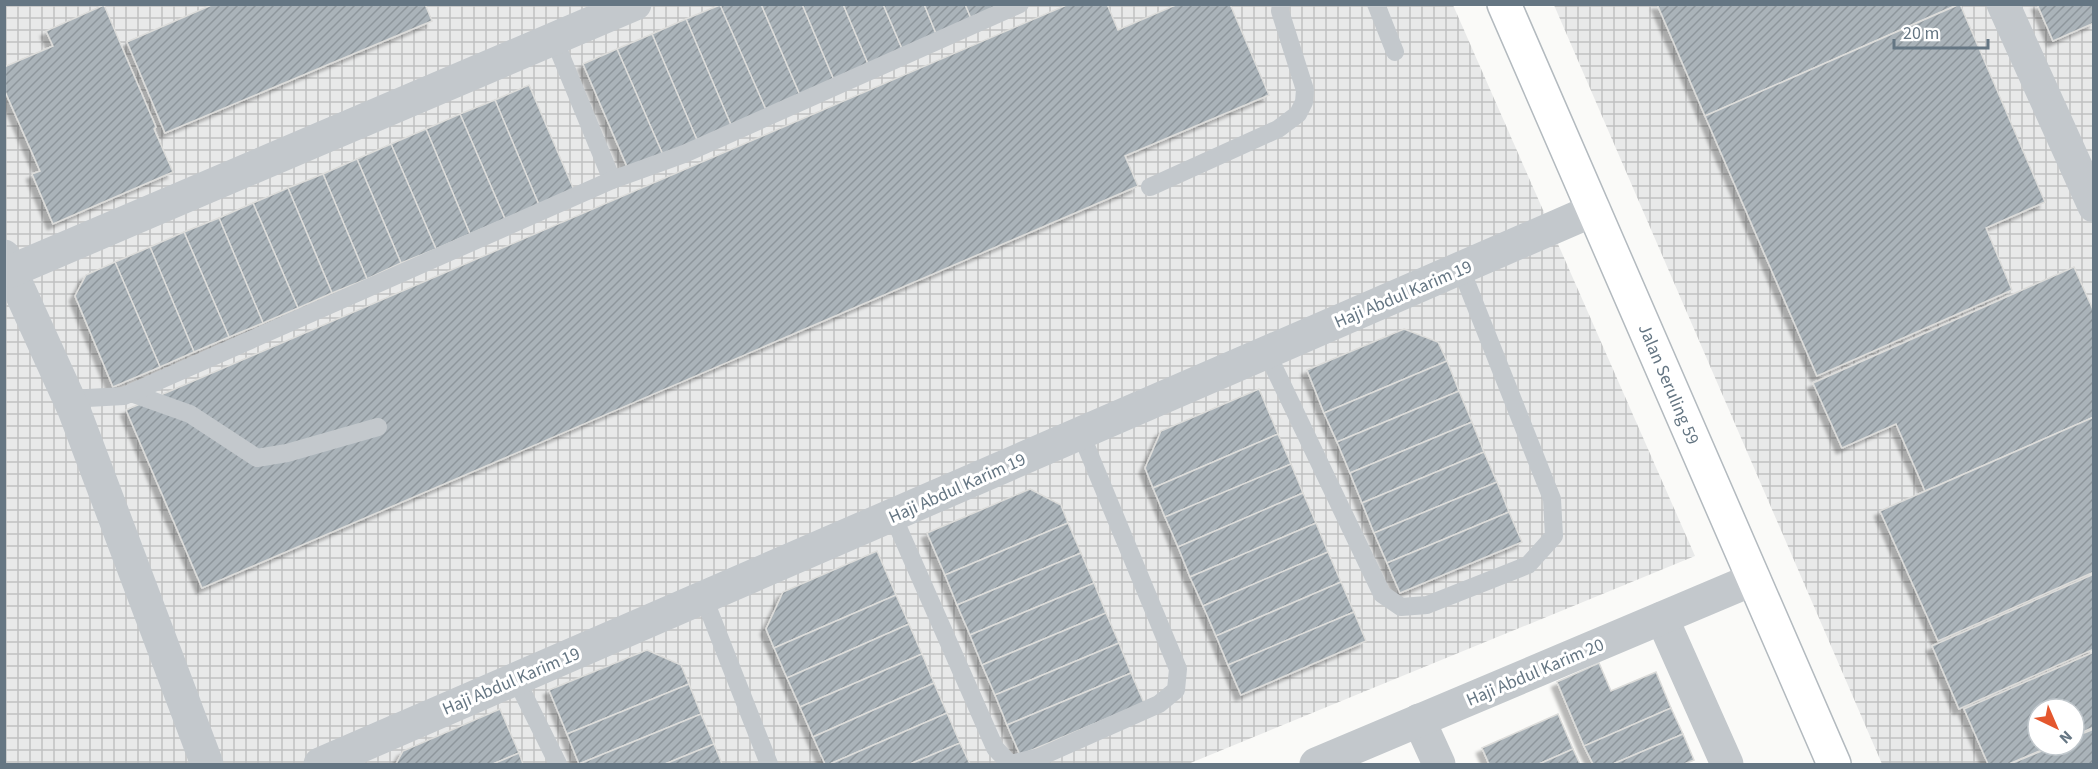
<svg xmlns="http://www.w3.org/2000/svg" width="2098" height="769" font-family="'Source Sans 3',sans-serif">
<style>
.industrial{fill:url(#industrial-grid);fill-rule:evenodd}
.building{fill:url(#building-hatch);stroke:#dcdcda;stroke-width:1.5;filter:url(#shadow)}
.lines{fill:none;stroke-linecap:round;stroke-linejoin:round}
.secondary-casing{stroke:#b3babf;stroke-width:36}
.service{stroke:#c3c8cc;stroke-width:18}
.minor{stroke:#c3c8cc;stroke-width:33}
.secondary{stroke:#fff;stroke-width:33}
.labels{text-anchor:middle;stroke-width:6;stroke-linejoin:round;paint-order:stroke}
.street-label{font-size:18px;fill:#657683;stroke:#fff}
</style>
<defs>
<pattern id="industrial-grid" width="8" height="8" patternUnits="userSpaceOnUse" patternTransform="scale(1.5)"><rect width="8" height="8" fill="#e8e9e9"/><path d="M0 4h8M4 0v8" fill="none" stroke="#c0c1c2"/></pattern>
<pattern id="building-hatch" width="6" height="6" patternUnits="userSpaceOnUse" patternTransform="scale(1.5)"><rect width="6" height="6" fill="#aab3b9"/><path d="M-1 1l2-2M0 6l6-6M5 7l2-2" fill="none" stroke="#8e969c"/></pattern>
<filter id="shadow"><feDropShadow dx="-5.5" dy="5.5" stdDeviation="1.5" flood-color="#0004"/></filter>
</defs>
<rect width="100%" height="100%" fill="#fafaf8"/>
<!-- industrial -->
<g class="industrial">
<path d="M4,5h1449l242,551 -507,208h-1183z"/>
<path d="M1554,5h539v759h-211zM2038,709h36v36h-36z"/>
</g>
<!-- building -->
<g class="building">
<path d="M425,4l7,17 -267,112 -38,-91 87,-38z"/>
<path d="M761,4l39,91 -34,15 -46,-105z"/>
<path d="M761,4h41l32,76 -34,15z"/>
<path d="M802,4h41l26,62 -35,14z"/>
<path d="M843,4h40l20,47 -34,15z"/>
<path d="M883,4h41l13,32 -34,15z"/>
<path d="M924,4h41l7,17 -35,15z"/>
<path d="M965,4h40l-33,17z"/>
<path d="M1069,4h38l11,26 60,-26h52l39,91 -144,61 13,30 -936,402 -76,-178z"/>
<path d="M1657,4h302l-254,112z"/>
<path d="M1960,4l85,198 -59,26 26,62 -195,86 -112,-260z"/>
<path d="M2037,4h57v19l-41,18z"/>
<path d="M104,5l52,122 -2,2 19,43 -120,52 -21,-50 8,-3 -36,-82v-22l49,-21 -7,-15z"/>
<path d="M720,5l46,105 -35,15 -45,-106z"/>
<path d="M686,19l45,106 -34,15 -45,-106z"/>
<path d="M652,34l45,106 -34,15 -46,-106z"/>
<path d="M617,49l46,106 -35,14 -45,-105z"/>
<path d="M529,85l45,105 -35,15 -44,-105z"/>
<path d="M495,100l44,105 -34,14 -45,-105z"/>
<path d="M460,114l45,105 -35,15 -44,-105z"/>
<path d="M426,129l44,105 -34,15 -45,-105z"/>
<path d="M391,144l45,105 -35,14 -44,-104z"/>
<path d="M357,159l44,104 -34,16 -44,-105z"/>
<path d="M323,174l44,105 -35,14 -44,-105z"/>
<path d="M288,188l44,105 -34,15 -45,-105z"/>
<path d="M253,203l45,105 -35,15 -44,-105z"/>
<path d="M219,218l44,105 -34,14 -45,-105z"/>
<path d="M184,232l45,105 -35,15 -44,-105z"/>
<path d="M150,247l44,105 -34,15 -45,-105z"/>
<path d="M115,262l45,105 -47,20 -38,-91 11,-21z"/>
<path d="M2074,267l20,45v105l-169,74 -29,-67 -54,24 -29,-65z"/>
<path d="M1404,329l34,13 9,19 -123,52 -17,-43z"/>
<path d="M1447,361l12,30 -122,51 -13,-29z"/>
<path d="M1259,389l19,45 -125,54 -8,-20 16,-37z"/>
<path d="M1459,391l13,31 -122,51 -13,-31z"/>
<path d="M2094,417v155l-156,69 -58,-130z"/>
<path d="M1472,422l12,30 -122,51 -12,-30z"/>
<path d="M1278,434l13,30 -126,53 -12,-29z"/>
<path d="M1484,452l13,30 -123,51 -12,-30z"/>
<path d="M1291,464l12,29 -125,54 -13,-30z"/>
<path d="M1497,482l12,30 -122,51 -13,-30z"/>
<path d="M1030,489l31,16 7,18 -123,52 -18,-42z"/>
<path d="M1303,493l13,30 -126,54 -12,-30z"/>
<path d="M1509,512l13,30 -122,51 -13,-30z"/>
<path d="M1068,523l13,30 -124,52 -12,-30z"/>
<path d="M1316,523l12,29 -125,54 -13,-29z"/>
<path d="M877,551l19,44 -122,53 -8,-19 17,-37z"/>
<path d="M1328,552l13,30 -125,54 -13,-30z"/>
<path d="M1081,553l13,30 -124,52 -13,-30z"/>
<path d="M2094,574v75l-135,60 -27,-63z"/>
<path d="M1341,582l13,30 -126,53 -12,-29z"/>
<path d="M1094,583l12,30 -124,52 -12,-30z"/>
<path d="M896,595l13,29 -122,54 -13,-30z"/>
<path d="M1354,612l12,29 -125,54 -13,-30z"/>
<path d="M1106,613l13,30 -124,52 -13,-30z"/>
<path d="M909,624l13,30 -122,53 -13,-29z"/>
<path d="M1119,643l12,30 -124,52 -12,-30z"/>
<path d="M647,650l34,15 8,19 -122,50 -18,-44z"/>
<path d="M2094,652v75l-20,9v-27h-36v36h15l-44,19h-21l-24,-55z"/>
<path d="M922,654l12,29 -121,54 -13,-30z"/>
<path d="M1599,663l12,28 45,-19 15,36 -87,38 -27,-64z"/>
<path d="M1131,673l13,30 -124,52 -13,-30z"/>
<path d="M934,683l13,30 -117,51h-5l-12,-27z"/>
<path d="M689,684l12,30 -122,50 -12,-30z"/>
<path d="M1671,708l12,26 -70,30h-20l-9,-18z"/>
<path d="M500,709l19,44 -26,11h-97l7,-13z"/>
<path d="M947,713l13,30 -50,21h-80z"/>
<path d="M701,714l13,30 -49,20h-86z"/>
<path d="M1558,714l15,35 -34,15h-50l-7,-16z"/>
<path d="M2094,729v35h-84l46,-19h18v-8z"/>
<path d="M1683,734l11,26 -10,4h-71z"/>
<path d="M960,743l10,21h-60z"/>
<path d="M714,744l8,20h-57z"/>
<path d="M1573,749l7,15h-41z"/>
<path d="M519,753l4,11h-30z"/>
</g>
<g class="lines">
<!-- secondary casing -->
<g class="secondary-casing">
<path id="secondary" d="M1504,4l330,760"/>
</g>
<!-- service -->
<g class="service">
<path d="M1376,4l19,48"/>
<path d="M554,39l58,141"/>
<path d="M1150,187l128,-58 20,-15 6,-12 1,-12 -25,-79 1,-7"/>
<path d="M1267,353l115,241 19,13 26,-2 101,-40 26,-29 -2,-37 -91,-230"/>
<path d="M131,393l59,21 67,44 30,-5 91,-26"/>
<path d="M69,399l55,-3 488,-216 72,-26 336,-150"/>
<path d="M893,516l102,232 15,16 30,-7 119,-53 17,-14 2,-21 -97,-235"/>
<path d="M704,598l65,166"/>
<path d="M516,679l42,85"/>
</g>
<!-- minor -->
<g class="minor">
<path d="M2003,4l91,202"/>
<path d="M4,256l70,154 133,354"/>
<path d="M11,271l624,-267"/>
<path d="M1662,618l65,146"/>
<path d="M1419,720l20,44"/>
<path d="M320,764l1274,-554"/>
<path d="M1316,764l438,-185"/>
</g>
<!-- secondary -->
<use href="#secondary" class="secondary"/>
</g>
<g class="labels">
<!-- street labels -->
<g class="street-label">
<text transform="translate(1403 294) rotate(-23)" y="6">Haji Abdul Karim 19</text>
<text transform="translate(1669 384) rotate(67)" y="6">Jalan Seruling 59</text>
<text transform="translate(957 488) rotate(-24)" y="6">Haji Abdul Karim 19</text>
<text transform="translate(1535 672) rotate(-23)" y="6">Haji Abdul Karim 20</text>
<text transform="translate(511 681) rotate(-23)" y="6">Haji Abdul Karim 19</text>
</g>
</g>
<!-- border -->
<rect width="2098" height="769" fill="none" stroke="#657683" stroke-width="12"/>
<!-- north arrow -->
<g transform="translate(2056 727) rotate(136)"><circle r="28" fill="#ffffff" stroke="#c1c8cd" stroke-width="1.5"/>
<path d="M0-4.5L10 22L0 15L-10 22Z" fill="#e4572e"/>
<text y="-9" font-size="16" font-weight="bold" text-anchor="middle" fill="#657683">N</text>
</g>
<!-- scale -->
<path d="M1894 39v9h94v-9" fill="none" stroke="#657683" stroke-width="3"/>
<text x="1903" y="39" font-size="18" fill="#657683" stroke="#ffffff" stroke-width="4.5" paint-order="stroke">20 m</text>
</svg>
